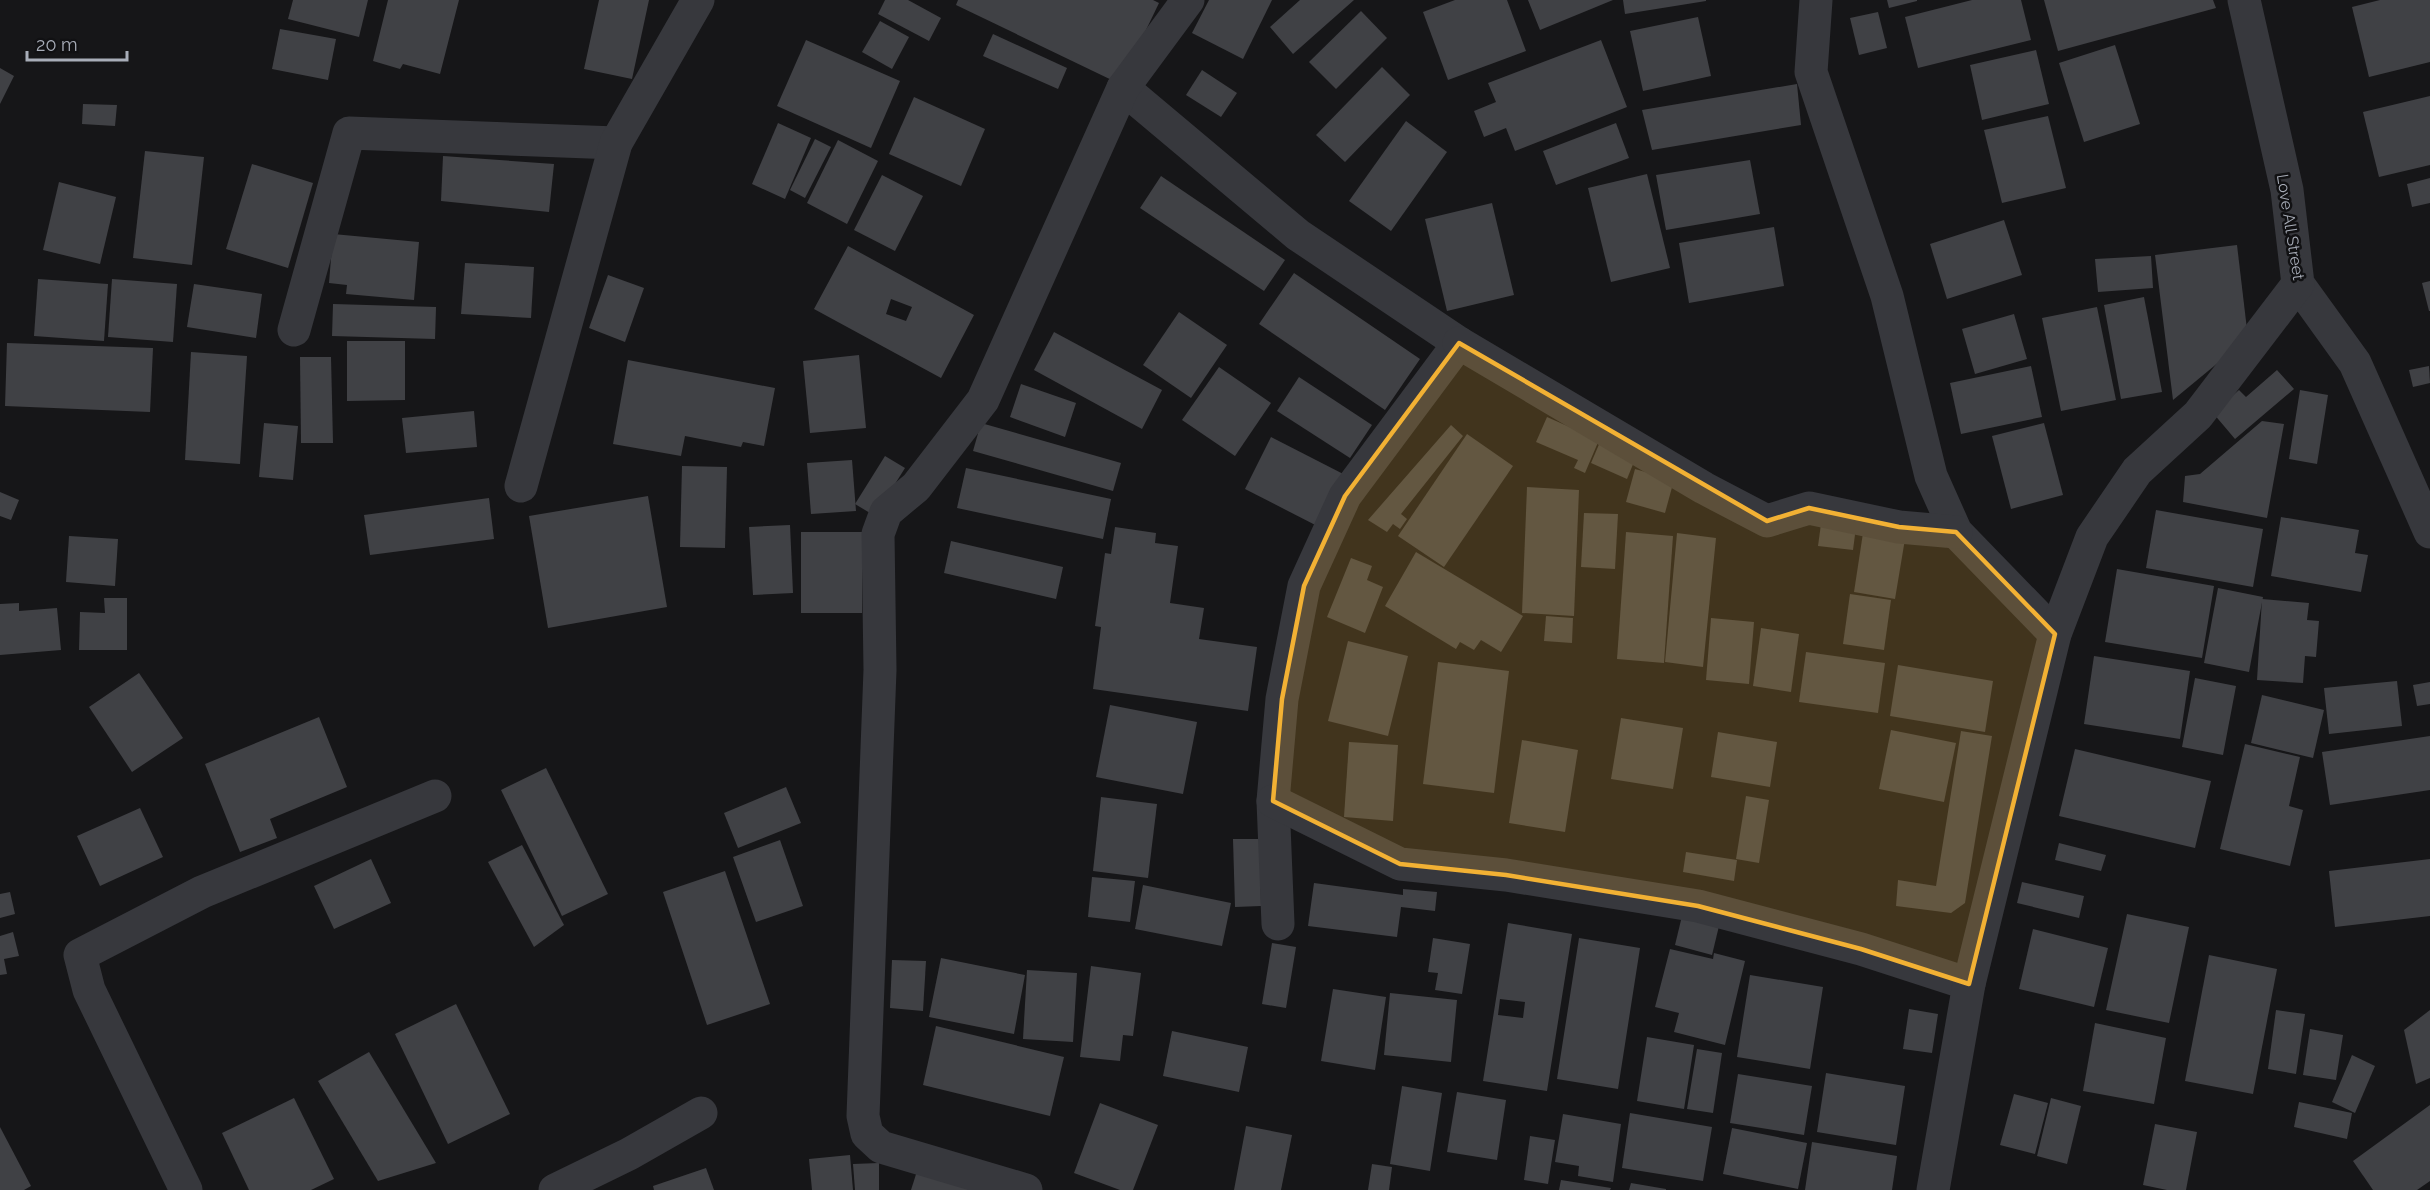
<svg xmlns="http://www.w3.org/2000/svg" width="2430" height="1190" font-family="Raleway,sans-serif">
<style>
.building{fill:#404145;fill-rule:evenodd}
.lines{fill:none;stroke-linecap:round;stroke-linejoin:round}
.street{stroke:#37383d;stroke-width:33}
.marked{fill:#f2b134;fill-opacity:0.2;stroke:#f2b134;stroke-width:4.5;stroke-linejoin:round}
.labels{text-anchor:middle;stroke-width:5;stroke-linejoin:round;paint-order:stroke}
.street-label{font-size:16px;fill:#a8adb8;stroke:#111113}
</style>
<rect width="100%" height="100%" fill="#161618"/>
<!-- building -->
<g class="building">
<path d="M293,0h75l-9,37 -71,-18z"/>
<path d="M388,0h71l-19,74 -37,-10 -3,5 -27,-8z"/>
<path d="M599,0h50l-17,79 -48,-10z"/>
<path d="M885,0h23l33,18 -12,23 -51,-27z"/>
<path d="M958,0h195l6,3 -39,81 -164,-79z"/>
<path d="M1209,0h63l-29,59 -51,-26z"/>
<path d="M1300,0h54l-61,54 -23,-27z"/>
<path d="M1455,0h52l19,51 -78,29 -25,-68z"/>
<path d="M1528,0h85l-73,30z"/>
<path d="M1623,0h83v1l-81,13z"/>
<path d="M1887,0h30v1l-28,7z"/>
<path d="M1972,0h49l10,40 -113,28 -13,-51z"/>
<path d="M2044,0h169l3,8 -158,43z"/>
<path d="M2380,0h50v62l-61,15 -17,-70z"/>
<path d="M1361,11l26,27 -51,51 -27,-27z"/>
<path d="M1878,12l9,36 -28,7 -9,-37z"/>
<path d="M1698,17l13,59 -68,15 -13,-60z"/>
<path d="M880,21l29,16 -17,32 -30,-17z"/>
<path d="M280,29l56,10 -8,41 -56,-11z"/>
<path d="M993,34l74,34 -9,21 -75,-33z"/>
<path d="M806,40l94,41 -29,67 -94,-42z"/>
<path d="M1601,40l26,67 -112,44 -9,-23 -22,9 -10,-26 22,-9 -8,-19z"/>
<path d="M2115,45l25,79 -56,18 -25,-79z"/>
<path d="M2036,50l13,54 -67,16 -12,-55z"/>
<path d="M1382,67l28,28 -65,67 -29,-27z"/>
<path d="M0,68l14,8 -14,28z"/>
<path d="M1202,70l35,23 -16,24 -35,-22z"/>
<path d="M1797,84l4,41 -149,25 -10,-40z"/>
<path d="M2430,96v69l-51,12 -16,-65z"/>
<path d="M914,97l71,32 -24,57 -72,-32z"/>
<path d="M83,104l34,1 -2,21 -33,-2z"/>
<path d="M2048,116l18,72 -64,15 -18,-73z"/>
<path d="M1406,121l41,31 -56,79 -42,-30z"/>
<path d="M778,123l33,15 -26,61 -33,-15z"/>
<path d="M1616,123l13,35 -73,27 -13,-34z"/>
<path d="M815,139l16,8 -26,51 -15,-8z"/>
<path d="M838,140l40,21 -31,63 -40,-21z"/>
<path d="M145,151l59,6 -12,108 -59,-7z"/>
<path d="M443,156l111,8 -5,48 -108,-11z"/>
<path d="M1750,160l10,54 -94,16 -10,-55z"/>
<path d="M252,164l61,19 -25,85 -62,-19z"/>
<path d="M1647,174l23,94 -59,14 -23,-94z"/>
<path d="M882,175l41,21 -28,55 -41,-21z"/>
<path d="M1161,176l124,84 -21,31 -124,-83z"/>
<path d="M2430,178v25l-18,4 -5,-23z"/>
<path d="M59,182l57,15 -16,67 -57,-14z"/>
<path d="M1492,203l22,92 -67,16 -22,-92z"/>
<path d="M2004,220l18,55 -75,24 -17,-55z"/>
<path d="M1774,227l10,59 -95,17 -10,-60z"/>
<path d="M333,234l86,8 -5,58 -68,-6 1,-9 -18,-2z"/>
<path d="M2237,245l11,93 -75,62 -18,-145z"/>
<path d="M848,246l126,69 -33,63 -127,-69zM891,299l21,8 -6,14 -20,-7z"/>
<path d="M2151,256l2,32 -55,4 -3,-33z"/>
<path d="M465,263l69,4 -3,51 -70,-4z"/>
<path d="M1294,273l126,86 -35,51 -126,-86z"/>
<path d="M608,275l36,13 -19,54 -36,-14z"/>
<path d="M38,279l70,5 -4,57 -70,-5z"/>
<path d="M112,279l65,5 -4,58 -65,-5z"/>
<path d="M2430,281v30h-1l-7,-28z"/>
<path d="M194,284l68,10 -6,44 -69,-11z"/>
<path d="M2144,297l18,95 -41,7 -17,-94z"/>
<path d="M333,304l103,3 -1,32 -103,-3z"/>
<path d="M2097,307l19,93 -55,11 -19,-93z"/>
<path d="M1179,312l48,33 -36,53 -48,-33z"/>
<path d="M2014,314l13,45 -52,15 -13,-45z"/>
<path d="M1054,332l108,58 -20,39 -108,-59z"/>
<path d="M347,341h58v59l-58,1z"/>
<path d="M7,343l146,5 -3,64 -145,-6z"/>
<path d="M191,352l56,4 -7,108 -55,-4z"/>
<path d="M859,355l7,73 -56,5 -7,-72z"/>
<path d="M300,357h31l2,86h-32z"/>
<path d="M628,360l147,28 -11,58 -21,-4 -2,5 -56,-11 -4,20 -68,-12z"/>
<path d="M2031,366l11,51 -81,17 -11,-51z"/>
<path d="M2429,366l1,17 -17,4 -4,-17z"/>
<path d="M1219,367l52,36 -36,53 -53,-36z"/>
<path d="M2277,370l17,19 -59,50 -22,-26 26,-23 7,7z"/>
<path d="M1299,377l73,48 -22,33 -73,-47z"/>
<path d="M1021,384l55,19 -11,34 -55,-20z"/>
<path d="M2300,390l28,5 -11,69 -28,-5z"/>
<path d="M474,411l3,36 -71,6 -4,-35z"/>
<path d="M1547,417l52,23 -14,33 -11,-5 4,-8 -42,-18z"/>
<path d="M2262,421l22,3 -17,94 -84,-16 2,-26 15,-2z"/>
<path d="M264,423l34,3 -5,54 -34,-3z"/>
<path d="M981,423l140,40 -8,28 -140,-40z"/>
<path d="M2044,423l19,72 -52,14 -19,-73z"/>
<path d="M1451,425l12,11 -62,78 6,5 -7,10 -7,-5 -6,8 -19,-12z"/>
<path d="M1467,434l46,32 -69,101 -46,-31z"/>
<path d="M1271,437l82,42 -26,52 -82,-42z"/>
<path d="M1600,442l36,15 -9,22 -36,-16z"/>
<path d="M885,456l20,12 -30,48 -20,-12z"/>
<path d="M852,460l4,51 -45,3 -4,-51z"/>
<path d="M682,466l45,1 -2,81 -45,-1z"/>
<path d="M966,468l145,31 -8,40 -146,-31z"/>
<path d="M1635,469l39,11 -9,33 -39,-11z"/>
<path d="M1527,487l52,3 -5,126 -52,-3z"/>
<path d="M0,492l19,8 -8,20 -11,-4z"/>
<path d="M648,496l19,111 -119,21 -19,-112z"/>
<path d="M489,498l5,41 -124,16 -6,-40z"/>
<path d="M2156,510l107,19 -10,58 -107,-19z"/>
<path d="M1584,513l34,1 -3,55 -34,-2z"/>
<path d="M2281,517l78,13 -4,23 13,2 -7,37 -90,-16z"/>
<path d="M1821,524l35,3 -3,23 -35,-4z"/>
<path d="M790,525l3,68 -40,2 -4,-68z"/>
<path d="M1115,527l41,6 -1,10 23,3 -8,57 34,5 -5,31 58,8 -9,64 -155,-22 8,-62 -6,-1 10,-73 6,1z"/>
<rect x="801" y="532" width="61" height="81"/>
<path d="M1626,532l47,4 -9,127 -47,-4z"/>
<path d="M1677,533l39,5 -13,129 -38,-5z"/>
<path d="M1863,533l42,6 -10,60 -41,-7z"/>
<path d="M69,536l49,3 -3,47 -49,-4z"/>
<path d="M951,541l112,26 -7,32 -112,-26z"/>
<path d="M1416,552l107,64 -22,36 -20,-12 -7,10 -14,-8 -4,7 -71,-43z"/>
<path d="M1351,558l21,8 -5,14 16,7 -18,46 -38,-16z"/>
<path d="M2117,569l97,17 -12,72 -97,-16z"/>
<path d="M2218,588l45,9 -14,75 -45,-9z"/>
<path d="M1850,594l41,6 -7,50 -41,-6z"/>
<path d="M104,598h23v52h-48l1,-38 25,1z"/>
<path d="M2262,599l47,4 -2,17 12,1 -3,36 -11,-1 -2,27 -46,-3z"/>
<path d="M19,603v8l38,-3 4,42 -61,5v-51z"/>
<path d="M1546,616l27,2 -1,25 -28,-2z"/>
<path d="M1711,618l43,4 -5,62 -43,-4z"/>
<path d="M1761,628l38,6 -8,58 -38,-6z"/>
<path d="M1348,641l60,15 -20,80 -60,-15z"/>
<path d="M1806,652l79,11 -7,50 -79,-11z"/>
<path d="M2094,656l96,15 -10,68 -96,-15z"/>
<path d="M1438,662l71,9 -15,122 -71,-9z"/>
<path d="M1898,665l95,16 -8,51 -95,-16z"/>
<path d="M139,673l44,65 -51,34 -43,-65z"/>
<path d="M2195,678l41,8 -13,69 -41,-8z"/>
<path d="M2397,681l5,45 -73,8 -5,-46z"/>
<path d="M2430,682v22l-13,2 -4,-21z"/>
<path d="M2262,695l62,15 -11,48 -62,-15z"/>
<path d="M1110,705l87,17 -14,72 -87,-17z"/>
<path d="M319,717l28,70 -77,32 7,19 -37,14 -35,-88z"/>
<path d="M1621,718l62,10 -10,61 -62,-10z"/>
<path d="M1891,730l65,13 -12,59 -65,-13z"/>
<path d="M1961,731l31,5 -27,167 -14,10 -55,-7 2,-26 38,6z"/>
<path d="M1718,732l59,10 -7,45 -59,-10z"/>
<path d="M2430,736v54l-100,15 -8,-53z"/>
<path d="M1522,740l56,10 -13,82 -56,-9z"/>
<path d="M1349,742l49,3 -5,76 -49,-4z"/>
<path d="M2245,744l55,13 -11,49 14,4 -13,56 -70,-17z"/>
<path d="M2075,749l136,32 -16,67 -136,-32z"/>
<path d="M546,768l62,126 -46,22 -61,-126z"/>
<path d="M786,787l15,36 -63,25 -14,-35z"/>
<path d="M1746,796l23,4 -10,63 -23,-4z"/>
<path d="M1101,797l56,7 -9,74 -55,-7z"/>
<path d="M140,808l23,49 -63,29 -23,-50z"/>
<path d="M1233,839h27l1,67 -26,1z"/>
<path d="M780,840l23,66 -47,16 -23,-65z"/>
<path d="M2059,843l47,12 -5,16 -46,-11z"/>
<path d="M522,845l42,80 -30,22 -46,-85z"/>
<path d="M1686,852l51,8 -3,21 -51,-9z"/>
<path d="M371,859l20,44 -57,26 -20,-43z"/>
<path d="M2430,859v57l-95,11 -6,-56z"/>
<path d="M725,871l45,133 -63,21 -44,-133z"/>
<path d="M1092,877l43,4 -5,41 -42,-5z"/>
<path d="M2022,882l62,14 -5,22 -62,-15z"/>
<path d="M1314,883l89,12v-6l34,3 -2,19 -34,-4 -4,30 -89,-11z"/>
<path d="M1143,885l88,18 -9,43 -87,-17z"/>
<path d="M10,892l5,22 -15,4v-24z"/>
<path d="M2127,914l62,13 -20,96 -63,-13z"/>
<path d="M1682,916l37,10 -7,29 -37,-10z"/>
<path d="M1508,923l64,11 -25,157 -64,-10zM1500,999l25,3 -2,16 -25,-3z"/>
<path d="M2033,929l75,19 -14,59 -75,-18z"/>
<path d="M13,932l6,24 -15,3 3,15 -7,1v-39z"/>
<path d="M1433,938l37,6 -8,50 -27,-4 3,-17 -10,-1z"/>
<path d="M1579,938l61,10 -22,141 -61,-10z"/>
<path d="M1272,943l24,4 -10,61 -24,-4z"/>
<path d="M1670,949l43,10 1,-6 31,8 -20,84 -51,-13 5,-19 -24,-6z"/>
<path d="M2209,955l68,14 -24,125 -68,-13z"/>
<path d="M941,958l84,17 -11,59 -85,-17z"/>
<path d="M892,960l34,1 -3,50 -33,-3z"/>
<path d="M1091,966l50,7 -8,63 -10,-1 -3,26 -40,-4z"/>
<path d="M1027,970l50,3 -4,69 -50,-3z"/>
<path d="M1750,975l73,12 -13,82 -73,-12z"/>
<path d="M1333,989l53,8 -11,73 -54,-9z"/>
<path d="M1390,993l67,7 -6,62 -67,-7z"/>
<path d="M456,1004l54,110 -62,30 -53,-110z"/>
<path d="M1909,1009l29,5 -6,39 -29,-4z"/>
<path d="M2276,1010l29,4 -9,60 -28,-5z"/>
<path d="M2430,1010v68l-14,6 -12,-54z"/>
<path d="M2095,1023l71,15 -12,66 -71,-13z"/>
<path d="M936,1026l128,31 -14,59 -127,-31z"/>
<path d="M2310,1029l33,6 -7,45 -33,-5z"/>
<path d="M1172,1031l76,16 -9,45 -76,-16z"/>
<path d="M1647,1037l47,8 -10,64 -47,-8z"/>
<path d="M1697,1049l25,4 -9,60 -26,-4z"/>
<path d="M369,1052l67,111 -58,18 -60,-100z"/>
<path d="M2352,1055l23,11 -20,47 -23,-11z"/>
<path d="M1826,1073l79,13 -9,59 -79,-13z"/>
<path d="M1738,1074l74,12 -8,49 -74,-12z"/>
<path d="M1402,1086l40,7 -12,78 -40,-7z"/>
<path d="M1457,1092l49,8 -9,60 -50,-8z"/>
<path d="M2014,1094l34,9 -13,51 -35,-9z"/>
<path d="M294,1098l40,81 -23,11h-62l-27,-57z"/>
<path d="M2051,1098l30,8 -14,58 -30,-8z"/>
<path d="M2299,1102l53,11 -5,26 -53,-12z"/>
<path d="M1100,1103l58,22 -25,65h-13l-46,-17z"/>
<path d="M2430,1105v76l-13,9h-44l-20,-29z"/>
<path d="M1630,1113l82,14 -9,54 -81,-13z"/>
<path d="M1563,1114l58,10 -8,58 -35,-6 1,-10 -24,-4z"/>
<path d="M2155,1124l42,8 -11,58h-19l-24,-5z"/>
<path d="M1246,1126l46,9 -11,55h-47z"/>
<path d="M0,1127l31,59 -7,4h-24z"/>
<path d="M1732,1128l75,15 -9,46 -75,-15z"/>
<path d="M1530,1136l25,4 -7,44 -24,-4z"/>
<path d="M1812,1142l85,14 -5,34h-87z"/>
<path d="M850,1155l3,35h-41l-3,-31z"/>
<path d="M879,1163v27h-24l-2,-26z"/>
<path d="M1372,1164l20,3 -3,23h-21z"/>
<path d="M706,1168l8,22h-60l-1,-4z"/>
<path d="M918,1168l52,22h-59z"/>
<path d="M1561,1180l50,8 -1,2h-51z"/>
<path d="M1631,1183l35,6v1h-37z"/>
</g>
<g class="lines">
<!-- street -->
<g class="street">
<path d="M1816,0l-5,72 76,224 44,180 25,56 99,102"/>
<path d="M2244,0l43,190 11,94 57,79 75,169"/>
<path d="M1123,88l175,147 161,108 -114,153 -41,90 -22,113 -9,102 5,123"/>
<path d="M294,330l55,-197 267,10"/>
<path d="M1459,343l245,145 63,33 42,-13 90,19 57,5"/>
<path d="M521,486l95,-343 82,-143"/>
<path d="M1273,801l127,63 106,11 192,31 163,43 108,35"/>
<path d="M186,1190l-97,-200 -9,-35 122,-63 233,-96"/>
<path d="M555,1190l74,-36 72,-41"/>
<path d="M1026,1190l-145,-43 -14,-13 -4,-18 17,-446 -2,-136 8,-22 30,-25 67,-87 140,-312 65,-88"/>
<path d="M1933,1190l36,-206 86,-350 37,-97 45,-66 61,-56 100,-131"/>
</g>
</g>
<!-- marked area -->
<path class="marked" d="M1459,343l308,178 42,-13 90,19 57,5 99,102 -86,350 -108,-35 -163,-43 -192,-31 -106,-11 -127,-63 9,-102 22,-113 41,-90z"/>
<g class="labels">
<!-- street labels -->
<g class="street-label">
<text transform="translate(2291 227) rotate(81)" y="6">Love All Street</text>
</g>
</g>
<!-- scale -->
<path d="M27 51v9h100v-9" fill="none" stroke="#a8adb8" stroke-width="3"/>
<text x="36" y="51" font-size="18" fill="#a8adb8" stroke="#111113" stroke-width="4.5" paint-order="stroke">20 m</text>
</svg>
